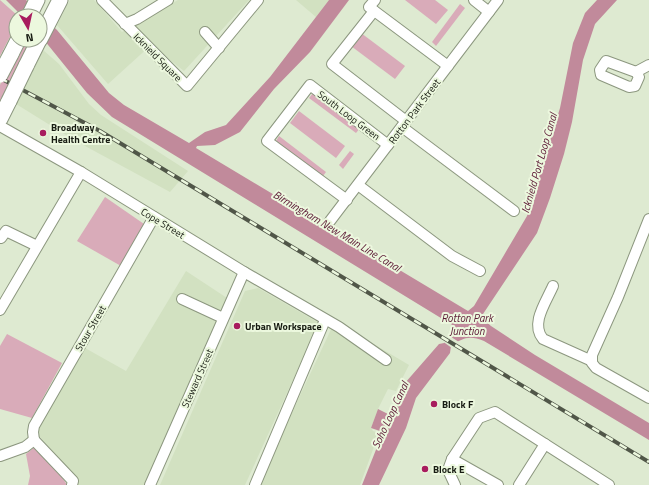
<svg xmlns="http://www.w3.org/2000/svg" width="649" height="485" font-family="'Titillium Web',sans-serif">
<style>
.built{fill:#d2e1c1}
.green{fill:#d9abb9}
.water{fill:#c18a9b}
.pier{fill:#deead1}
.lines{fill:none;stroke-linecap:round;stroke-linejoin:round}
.minor-casing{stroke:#8c977f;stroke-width:12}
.highway-casing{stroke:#8c977f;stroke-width:17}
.minor{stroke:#fff;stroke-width:10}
.highway{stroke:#fff;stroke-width:15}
.rail-casing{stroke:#505648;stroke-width:4}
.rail{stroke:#ecf8de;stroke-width:2.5;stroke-dasharray:8;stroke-linecap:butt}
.highway-bridge-casing{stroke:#8c977f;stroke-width:17;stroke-linecap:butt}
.highway-bridge{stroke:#fff;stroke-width:15}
.poi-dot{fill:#a81c5e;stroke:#ecf8de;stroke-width:1.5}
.labels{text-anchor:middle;stroke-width:4;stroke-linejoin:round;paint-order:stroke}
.street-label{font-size:10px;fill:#171b12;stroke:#ecf8de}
.poi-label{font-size:10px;font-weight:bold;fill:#171b12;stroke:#ecf8de;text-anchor:start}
.water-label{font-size:11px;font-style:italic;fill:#5b1834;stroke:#ecf8de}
</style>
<rect width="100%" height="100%" fill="#deead1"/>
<!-- built -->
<g class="built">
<path d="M70,0h24l28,32 56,-32h71l-65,71 -33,-26 -43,39 -51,-59z"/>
<path d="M296,0h33l-13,17z"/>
<path d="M43,50l16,14 30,40 12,11 87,56 -18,21 -96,-52 -74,-46v-28l28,15z"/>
<path d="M186,271l41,27 -82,187h-71l1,-6 -39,-47 49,-84 41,23z"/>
<path d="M258,288l61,35 -74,162h-85l85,-194z"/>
<path d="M335,321l74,44 -13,26 -8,-2 -10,20 -7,19 2,3 6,2 -19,52h-102z"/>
</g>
<!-- green -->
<g class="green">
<path d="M0,0l18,16h-2v9l-16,31z"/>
<path d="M405,0h30l13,10 -12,14z"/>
<path d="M460,4l5,4 -29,38 -4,-4z"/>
<path d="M361,33l44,33 -10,13 -44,-33z"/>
<path d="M22,40h14l-36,71v-26z"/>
<path d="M313,93l47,35 -4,5 -47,-35z"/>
<path d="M299,111l46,35 -9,12 -46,-35z"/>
<path d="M279,136l47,36 -3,4 -47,-35z"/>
<path d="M350,151l4,3 -11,15 -4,-4z"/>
<path d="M105,197l39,27 -23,42 -44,-25z"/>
<path d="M7,334l55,29 -30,55 -32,-9v-63z"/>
<path d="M36,446l18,18 13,21h-39l2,-9 -4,-22z"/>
</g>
<!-- water -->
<path class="water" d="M6,0h20l31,30 52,63 15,12 65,38 16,-11 21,-7 44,-48 59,-77h20l-39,52 -36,37 -34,43 -25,13 -18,1 -1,2 272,163 6,-5 53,-90 33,-108 13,-65 12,-30 12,-13h20l-22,24 -12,36 -11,62 -8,32 -14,44 -13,35 -56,84 10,9 44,29 114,68v17l-165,-99c-15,-6 -21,-3 -33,5l-1,7 -34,45 -10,30 -27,57h-17l21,-53 -12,-4 7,-19 12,6 15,-32 34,-39 5,-1 11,-13 -1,-4 -342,-209 -25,-24 -47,-58v-19h-18z"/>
<!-- pier -->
<path class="pier" d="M448,335l11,7 -7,6 -10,-7z"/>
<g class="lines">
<!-- minor casing -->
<g class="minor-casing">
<g id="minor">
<path d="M102,0l85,86 71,-86"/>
<path d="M375,0l-6,7 79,59"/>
<path d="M474,0l15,12"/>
<path d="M374,11l-42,53 74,57"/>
<path d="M125,24l12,-5 31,-19"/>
<path d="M205,32l14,16"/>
<path d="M606,61l30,11 3,5 -4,9 -6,1 -28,-12 -1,-5z"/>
<path d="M636,72l13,-7"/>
<path d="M0,126l81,46 163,100 95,55 47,33"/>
<path d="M402,127l112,84"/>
<path d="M358,185l94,71 28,15"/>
<path d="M347,200l-80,-59 43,-56 78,60"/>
<path d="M649,219l-31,78 -26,58v8l4,5 53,30"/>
<path d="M330,221l168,-221"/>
<path d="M1,238l5,-7 31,15"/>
<path d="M553,286c-7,16 -23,38 -10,53l49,22"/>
<path d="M182,299l41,19"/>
<path d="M0,310l81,-138"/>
<path d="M34,440l-1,-8 1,-6 120,-209"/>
<path d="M34,440l39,41 -1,4"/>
<path d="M0,456l25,-9 9,-7"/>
<path d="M452,459l46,26"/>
<path d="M150,485l94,-213"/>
<path d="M255,485l70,-165"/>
<path d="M455,485l-7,-15 4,-11 27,-41 16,-6 114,73"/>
<path d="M519,485l26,-41"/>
</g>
</g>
<!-- highway casing -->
<g class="highway-casing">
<g id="highway">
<path d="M29,16l8,-16"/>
<path d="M40,39l20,-39"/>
<path d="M11,54l7,-14"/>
<path d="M26,66l13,-26"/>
<path d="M0,119l9,-18"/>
</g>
</g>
<!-- minor -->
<use href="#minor" class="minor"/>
<!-- highway -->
<use href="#highway" class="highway"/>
<!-- rail casing -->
<g class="rail-casing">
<path id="rail" d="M0,78l100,53 549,331"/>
</g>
<!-- rail -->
<use href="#rail" class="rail"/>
<!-- highway-bridge casing -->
<g class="highway-bridge-casing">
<g id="highway-bridge">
<path d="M0,75l11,-21"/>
<path d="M9,101l17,-35"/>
</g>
</g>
<!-- highway-bridge -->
<use href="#highway-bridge" class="highway-bridge"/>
</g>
<!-- markers -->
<g class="poi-dot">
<circle cx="43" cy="133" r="4"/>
<circle cx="237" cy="326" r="4"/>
<circle cx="434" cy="404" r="4"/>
<circle cx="425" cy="469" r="4"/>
</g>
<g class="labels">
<!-- street labels -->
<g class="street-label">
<text transform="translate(158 57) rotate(45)" y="4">Icknield Square</text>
<text transform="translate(414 111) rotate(-53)" y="4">Rotton Park Street</text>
<text transform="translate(349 115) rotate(37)" y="4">South Loop Green</text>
<text transform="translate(163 223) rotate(31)" y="4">Cope Street</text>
<text transform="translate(90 328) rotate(-60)" y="4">Stour Street</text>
<text transform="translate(197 378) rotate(-66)" y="4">Steward Street</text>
</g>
<!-- poi labels -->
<g class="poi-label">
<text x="51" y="131">Broadway<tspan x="51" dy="12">Health Centre</tspan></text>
<text x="245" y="330">Urban Workspace</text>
<text x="442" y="408">Block F</text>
<text x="433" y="473">Block E</text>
</g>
<!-- water labels -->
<g class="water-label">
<text transform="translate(539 163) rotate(-74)" y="4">Icknield Port Loop Canal</text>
<text transform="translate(337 231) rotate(31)" y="4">Birmingham New Main Line Canal</text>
<text x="467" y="322">Rotton Park<tspan x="467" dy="13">Junction</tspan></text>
<text transform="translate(390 415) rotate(-65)" y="4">Soho Loop Canal</text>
</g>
</g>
<!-- north arrow -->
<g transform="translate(28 28) rotate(171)"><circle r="19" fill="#ecf8de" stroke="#97a08c"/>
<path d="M0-3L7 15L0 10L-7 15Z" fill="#a81c5e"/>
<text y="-6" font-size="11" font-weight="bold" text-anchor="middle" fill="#171b12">N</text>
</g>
</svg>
